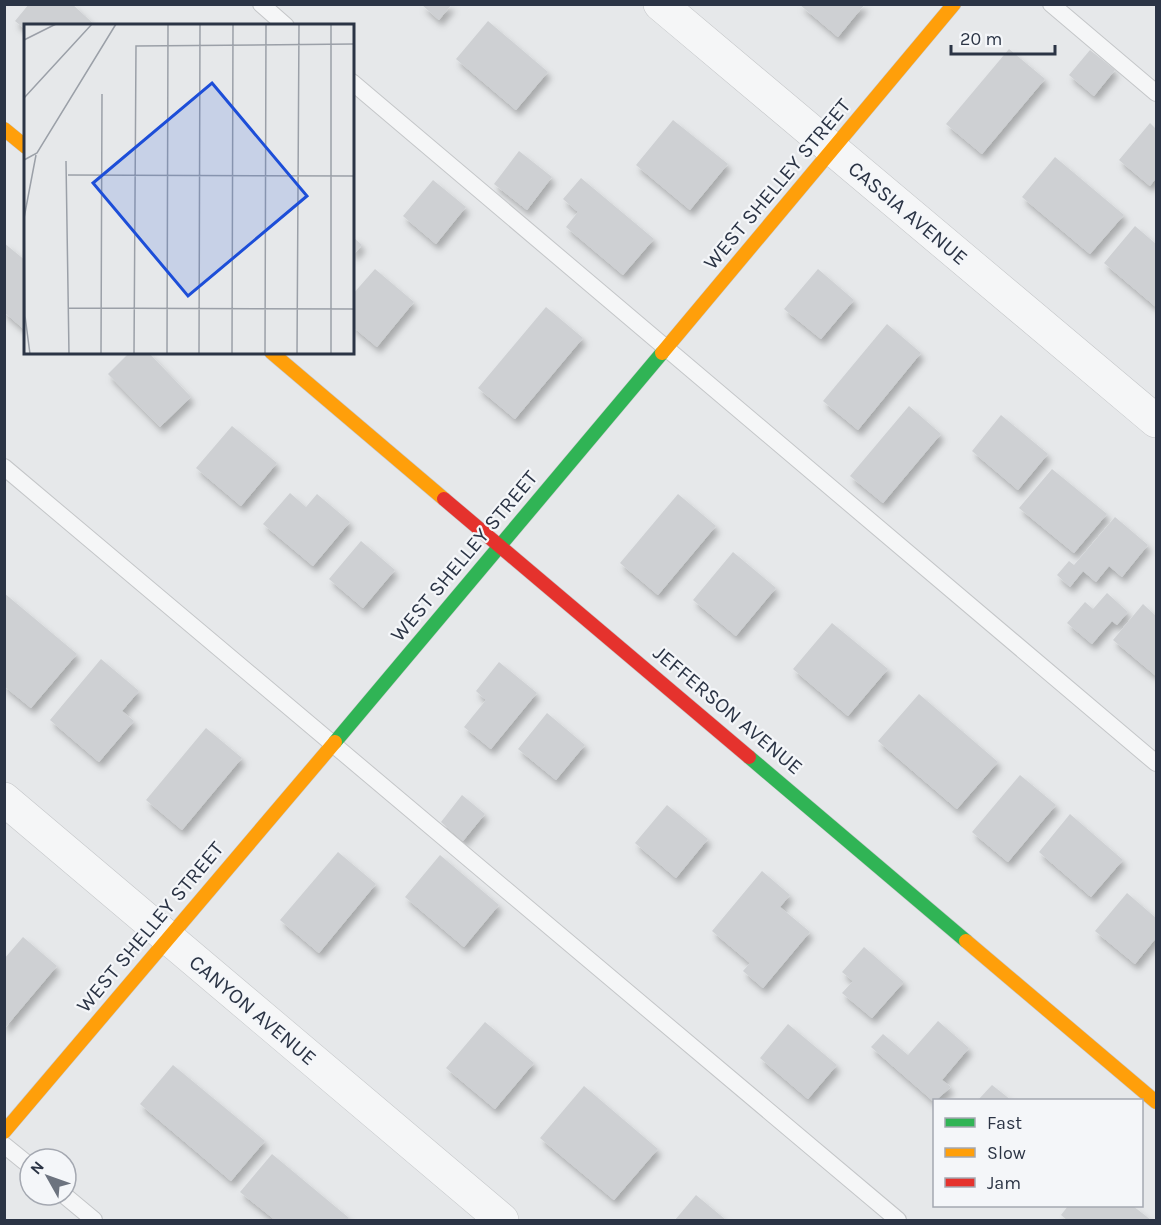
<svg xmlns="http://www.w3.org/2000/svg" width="1161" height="1225" font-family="Karla,sans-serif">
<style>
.building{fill:#ced0d3;filter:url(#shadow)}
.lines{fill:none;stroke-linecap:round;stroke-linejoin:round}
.lane-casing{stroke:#c4c6c8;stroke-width:18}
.street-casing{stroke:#c4c6c8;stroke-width:34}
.fast-casing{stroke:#c4c6c8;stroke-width:15}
.slow-casing{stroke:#c4c6c8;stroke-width:15}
.jam-casing{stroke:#c4c6c8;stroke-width:15}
.lane{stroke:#f5f6f7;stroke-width:16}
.street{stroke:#f5f6f7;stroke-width:33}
.fast{stroke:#30b455;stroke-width:14}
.slow{stroke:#ff9f0a;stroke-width:14}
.jam{stroke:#e5322d;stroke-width:14}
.labels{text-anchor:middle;stroke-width:4.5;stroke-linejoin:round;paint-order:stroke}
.street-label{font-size:21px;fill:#2b3445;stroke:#f4f6f9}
.inset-road{fill:none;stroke:#9ba0a8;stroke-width:1.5}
.view{fill:#1d4ed8;fill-opacity:0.15;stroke:#1d4ed8;stroke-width:3}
.inset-edge{fill:none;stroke:#2b3445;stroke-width:3}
</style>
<defs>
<filter id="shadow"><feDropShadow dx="3.5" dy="6" stdDeviation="3" flood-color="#0004"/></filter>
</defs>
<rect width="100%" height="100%" fill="#e6e8ea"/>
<!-- building -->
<g class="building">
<path d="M29,4h43l24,22h-70v4l-11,-9z"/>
<path d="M421,4h31l-13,16z"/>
<path d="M799,4h66l-27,33z"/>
<path d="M488,21l60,51 -32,38 -60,-51z"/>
<path d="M1009,49l36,30 -63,75 -36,-30z"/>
<path d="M1090,50l25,20 -21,26 -25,-21z"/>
<path d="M673,120l55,44 -38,46 -54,-45z"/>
<path d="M1150,123l6,6v49l-6,8 -31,-26z"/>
<path d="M519,151l33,26 -25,33 -33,-26z"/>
<path d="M1055,157l69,58 -34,39 -68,-57z"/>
<path d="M581,178l73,61 -31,36 -57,-48 12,-15 -15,-13z"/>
<path d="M433,180l33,27 -30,37 -33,-28z"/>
<path d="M1135,226l21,18v63l-52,-44z"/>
<path d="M352,236l10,9 -10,11z"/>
<path d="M4,243l22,18v70l-22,-19z"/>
<path d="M375,269l39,33 -37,45 -25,-21v-31z"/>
<path d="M818,269l36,31 -33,39 -37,-30z"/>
<path d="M546,307l37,31 -68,81 -37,-31z"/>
<path d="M887,324l34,29 -63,77 -35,-29z"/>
<path d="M130,352h18l43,45 -31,30 -52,-53z"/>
<path d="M909,406l32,28 -58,69 -33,-27z"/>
<path d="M1001,415l47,39 -30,36 -46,-39z"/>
<path d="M232,426l45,37 -36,43 -45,-38z"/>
<path d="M1052,469l55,45 -33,39 -55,-45z"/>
<path d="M290,493l16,14 11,-13 33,28 -37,44 -50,-42z"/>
<path d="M678,494l38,32 -58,69 -38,-32z"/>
<path d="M1115,517l33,28 -26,32 -13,-11 -13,16 -13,-11 -13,16 -13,-12 12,-14 5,4z"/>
<path d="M361,541l34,29 -32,38 -34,-29z"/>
<path d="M733,552l43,36 -40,48 -43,-36z"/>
<path d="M4,593l73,61 -46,54 -27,-22z"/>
<path d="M1107,593l21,19 -11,13 -5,-4 -20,23 -25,-21 18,-21 8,7z"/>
<path d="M1143,604l13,12v60l-43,-36z"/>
<path d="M832,623l56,46 -40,47 -55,-47z"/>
<path d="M101,659l38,32 -17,20 12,10 -35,41 -49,-42z"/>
<path d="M499,662l38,31 -46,56 -27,-22 22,-27 -10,-9z"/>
<path d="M919,694l79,68 -41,47 -79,-68z"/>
<path d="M547,713l38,32 -29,35 -38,-31z"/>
<path d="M206,728l36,30 -60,72 -36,-30z"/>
<path d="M1020,775l36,30 -48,57 -36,-30z"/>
<path d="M462,795l23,19 -22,27 -22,-19z"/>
<path d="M667,805l41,34 -32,39 -41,-35z"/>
<path d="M1070,814l53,46 -32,37 -52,-45z"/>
<path d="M338,852l38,32 -57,69 -39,-33z"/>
<path d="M440,855l59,50 -35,42 -59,-50z"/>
<path d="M762,871l28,24 -10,12 30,25 -47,56 -20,-17 7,-8 -38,-32z"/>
<path d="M1127,893l29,25v20l-21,26 -40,-33z"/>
<path d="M23,937l34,29 -53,63v-70z"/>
<path d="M864,947l40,35 -32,36 -30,-25 11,-12 -11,-9z"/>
<path d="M938,1021l31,27 -27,32 9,7 -17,15 -63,-55 12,-13 25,21z"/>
<path d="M485,1022l49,41 -39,46 -49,-41z"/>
<path d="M788,1024l49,41 -29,34 -48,-41z"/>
<path d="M173,1065l92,76 -34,40 -91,-77z"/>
<path d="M992,1085l19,15h-33z"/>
<path d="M584,1086l74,63 -44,51 -74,-62z"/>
<path d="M272,1154l77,64 -2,2h-72l-35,-28z"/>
<path d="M696,1195l30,25h-51z"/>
<path d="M1068,1206h65l18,14h-84l-6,-5z"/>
</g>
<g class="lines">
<!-- lane casing -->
<g class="lane-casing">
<g id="lane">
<path d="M261,4l25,22"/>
<path d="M1051,4l105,89"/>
<path d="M352,82l804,681"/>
<path d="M4,467l894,753"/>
<path d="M4,1145l26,21"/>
<path d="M64,1195l30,25"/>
</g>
</g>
<!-- street casing -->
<g class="street-casing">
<g id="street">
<path d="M660,4l496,417"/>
<path d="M4,799l498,421"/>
</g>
</g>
<!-- fast casing -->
<g class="fast-casing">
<g id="fast">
<path d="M335,742l327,-389"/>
<path d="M749,757l217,184"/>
</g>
</g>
<!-- slow casing -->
<g class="slow-casing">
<g id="slow">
<path d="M4,129l22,18"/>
<path d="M271,352l173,147"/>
<path d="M662,353l292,-349"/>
<path d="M966,941l190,161"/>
<path d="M4,1132l331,-390"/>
</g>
</g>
<!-- jam casing -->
<g class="jam-casing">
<path id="jam" d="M444,499l305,258"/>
</g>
<!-- lane -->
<use href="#lane" class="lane"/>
<!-- street -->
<use href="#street" class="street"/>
<!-- fast -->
<use href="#fast" class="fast"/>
<!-- slow -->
<use href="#slow" class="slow"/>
<!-- jam -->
<use href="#jam" class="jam"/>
</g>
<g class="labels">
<!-- street labels -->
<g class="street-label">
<text transform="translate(777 184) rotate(-50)" y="7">WEST SHELLEY STREET</text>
<text transform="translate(908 213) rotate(40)" y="7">CASSIA AVENUE</text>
<text transform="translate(464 556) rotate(-50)" y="7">WEST SHELLEY STREET</text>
<text transform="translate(728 710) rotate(40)" y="7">JEFFERSON AVENUE</text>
<text transform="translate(150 927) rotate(-50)" y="7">WEST SHELLEY STREET</text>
<text transform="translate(253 1010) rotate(40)" y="7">CANYON AVENUE</text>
</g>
</g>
<!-- overview -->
<g transform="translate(24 24)">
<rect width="330" height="330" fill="#e6e8ea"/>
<path class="inset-road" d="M0,16l32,-16M0,74l68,-74M0,136l13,-7 79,-129M42,137l3,193M44,151l286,1M0,189l1,103 5,38M0,194l12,-63M45,284l285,1M77,330l1,-260M110,330l2,-308 218,-2M143,330l1,-330M175,330l1,-330M208,330l1,-330M241,330l1,-330M273,330l2,-330M307,330v-330"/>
<path class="view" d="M188,59l95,113 -119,100 -95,-113z"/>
<rect width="330" height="330" class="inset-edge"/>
</g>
<!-- border -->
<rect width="1161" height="1225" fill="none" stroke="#2b3445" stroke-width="12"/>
<!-- legend -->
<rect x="933" y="1099" width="210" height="108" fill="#f4f6f9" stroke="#a4a8b1" stroke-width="1.5"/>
<rect x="945" y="1118" width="30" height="9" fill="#30b455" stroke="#a4a8b1" stroke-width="1.5"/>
<text x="987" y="1129" font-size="18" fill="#2b3445">Fast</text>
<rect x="945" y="1148" width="30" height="9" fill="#ff9f0a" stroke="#a4a8b1" stroke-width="1.5"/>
<text x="987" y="1159" font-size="18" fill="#2b3445">Slow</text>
<rect x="945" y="1178" width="30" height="9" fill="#e5322d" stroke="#a4a8b1" stroke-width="1.5"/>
<text x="987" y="1189" font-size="18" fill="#2b3445">Jam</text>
<!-- north arrow -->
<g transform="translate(48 1177) rotate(310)"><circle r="28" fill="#f4f6f9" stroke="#a4a8b1" stroke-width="1.5"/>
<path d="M0-4.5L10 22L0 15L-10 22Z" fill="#6c737f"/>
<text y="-9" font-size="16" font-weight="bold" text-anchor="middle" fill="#2b3445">N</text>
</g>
<!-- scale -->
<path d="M951 45v9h104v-9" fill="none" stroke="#2b3445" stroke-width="3"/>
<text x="960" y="45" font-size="18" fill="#2b3445" stroke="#f4f6f9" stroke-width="4.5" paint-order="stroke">20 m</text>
</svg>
